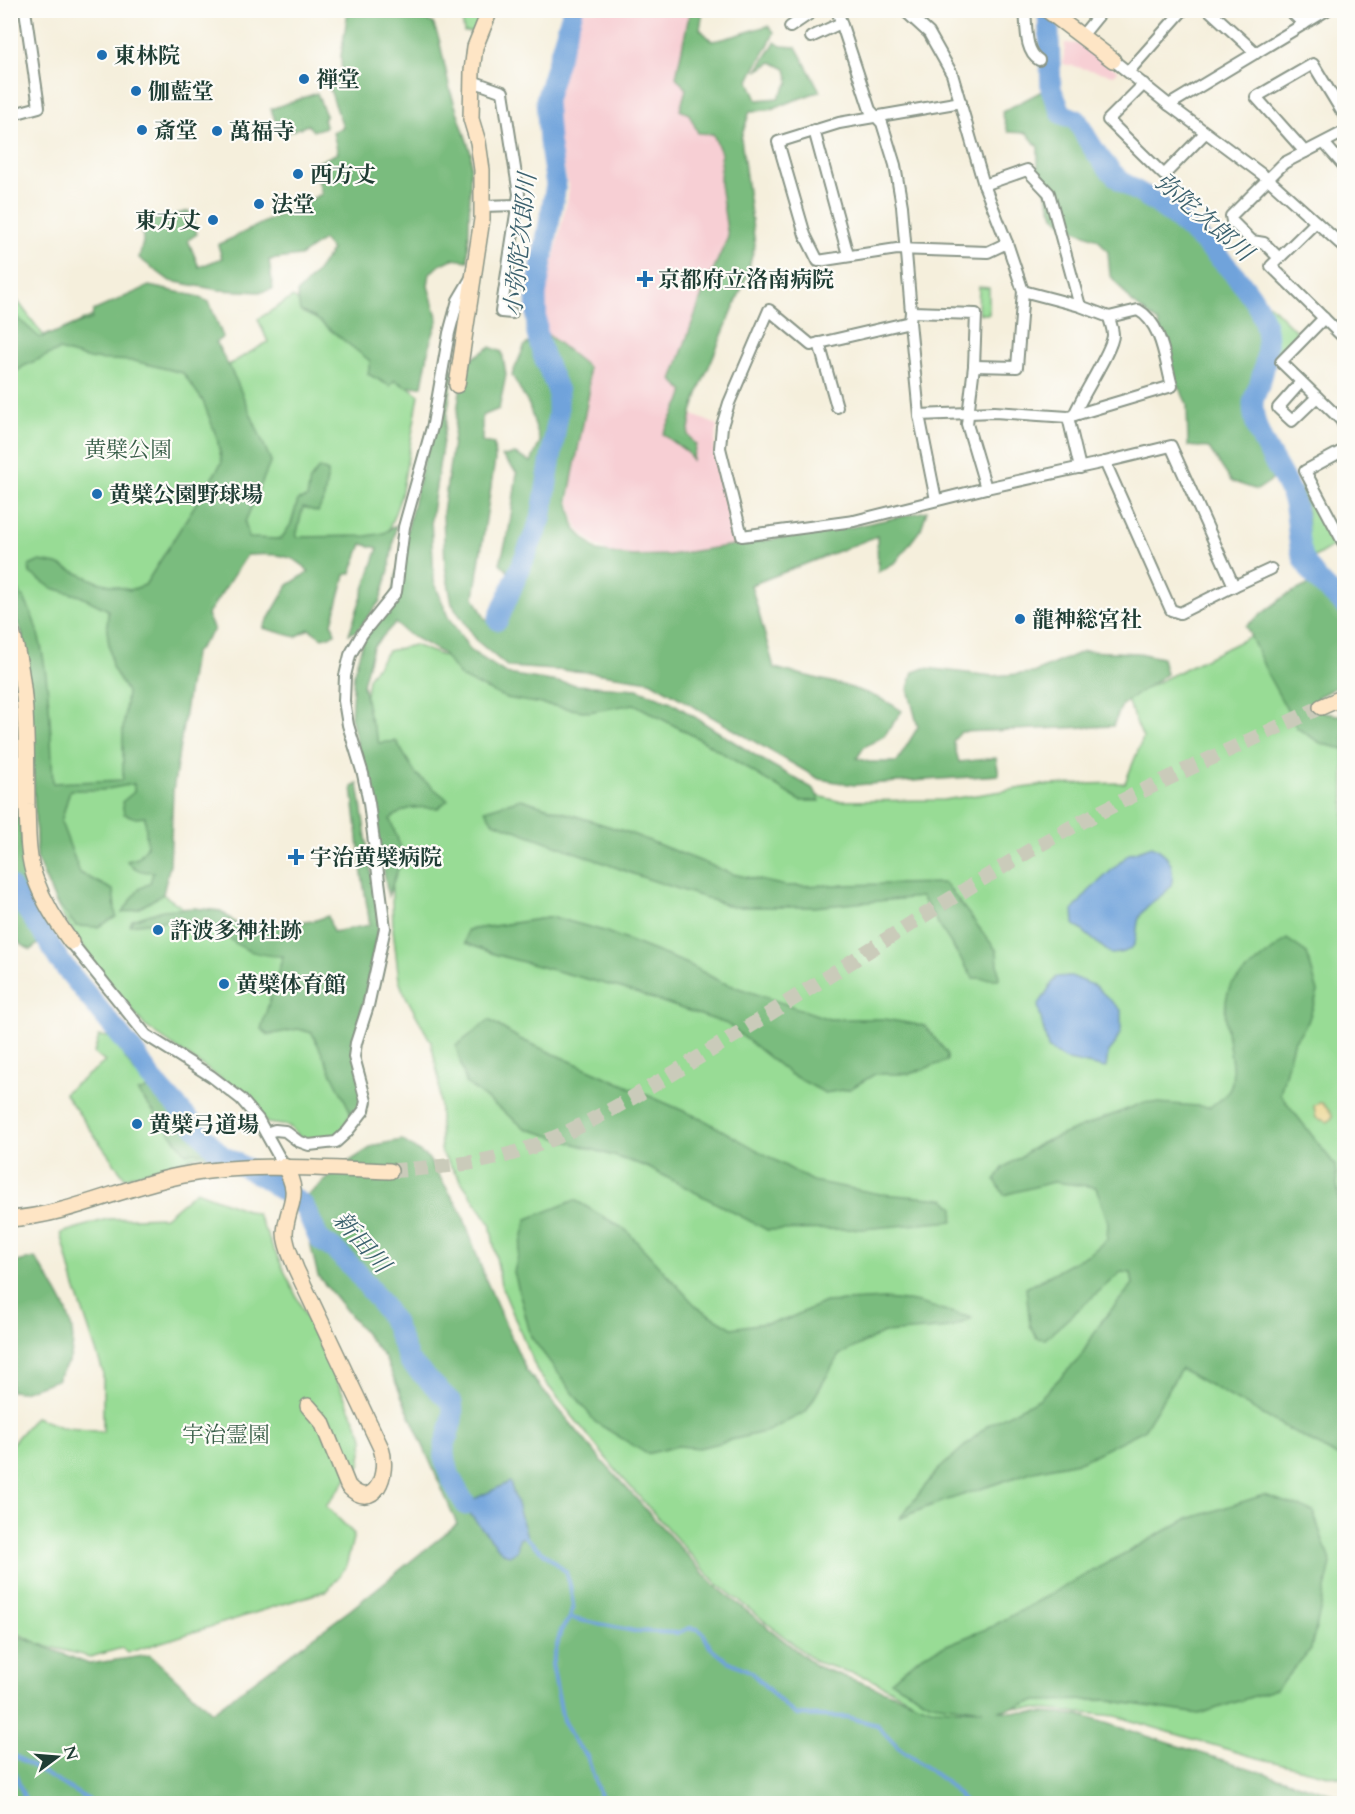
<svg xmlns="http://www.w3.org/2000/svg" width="1355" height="1814" font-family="Cardo,'Noto Serif JP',serif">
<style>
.built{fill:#f7cfd4}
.green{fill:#98dc95;stroke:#5c8c64;stroke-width:1.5}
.forest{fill:#7abc7e;stroke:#4c7c59;stroke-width:1.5}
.sand{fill:#eeda9e;stroke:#868c69;stroke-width:1.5}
.water{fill:#6fa3db;stroke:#477088;stroke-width:1.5}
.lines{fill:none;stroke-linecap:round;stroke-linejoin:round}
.stream{stroke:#6fa3db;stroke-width:4}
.river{stroke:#6fa3db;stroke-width:21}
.secondary-tunnel{stroke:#cacbba;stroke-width:15;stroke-dasharray:15 8;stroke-linecap:butt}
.street-casing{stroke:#8a9688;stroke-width:14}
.secondary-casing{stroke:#8a9688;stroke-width:18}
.street{stroke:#fff;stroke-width:10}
.secondary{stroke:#fee5c5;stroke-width:15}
.poi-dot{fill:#1f6fb2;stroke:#fdfcf7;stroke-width:2}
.labels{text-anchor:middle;stroke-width:4.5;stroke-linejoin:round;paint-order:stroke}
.poi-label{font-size:22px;font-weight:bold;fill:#1f3d34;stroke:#fdfcf7;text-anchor:start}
.park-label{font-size:22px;fill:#375d47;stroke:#fdfcf7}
.water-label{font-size:24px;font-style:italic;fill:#3b616e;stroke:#fdfcf7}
</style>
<rect width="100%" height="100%" fill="#fdfcf7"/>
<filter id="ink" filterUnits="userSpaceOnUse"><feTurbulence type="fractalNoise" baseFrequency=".0167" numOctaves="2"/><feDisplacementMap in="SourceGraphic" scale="12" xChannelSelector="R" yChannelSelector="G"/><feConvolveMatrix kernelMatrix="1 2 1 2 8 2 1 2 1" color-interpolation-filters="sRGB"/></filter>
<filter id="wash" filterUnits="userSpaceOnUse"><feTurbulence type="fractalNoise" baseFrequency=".008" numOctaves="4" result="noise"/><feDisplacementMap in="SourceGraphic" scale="24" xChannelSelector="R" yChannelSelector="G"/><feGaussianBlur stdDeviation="1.35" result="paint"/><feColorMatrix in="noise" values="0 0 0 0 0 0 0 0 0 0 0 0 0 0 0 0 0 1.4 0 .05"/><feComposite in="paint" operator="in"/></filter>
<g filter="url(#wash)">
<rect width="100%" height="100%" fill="#f5efdc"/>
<!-- built -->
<g class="built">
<path d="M582,11h117l-3,18 57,218 -65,166 29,12 -3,25 22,97 -68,11 -47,1 -24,-13 -20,-18 -7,-27 14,-133 -39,-35 -3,-21 27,-122 -10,-47 -3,-44z"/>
<path d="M1065,43l15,1 38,27 -5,4 -50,-11z"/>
</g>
<!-- green -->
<g class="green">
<path d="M461,11h24l-8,21h-13z"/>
<path d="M979,287l10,1v26h-9l-2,-5z"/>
<path d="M10,291l33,44 14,-3 92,-41 100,157 -57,171 -31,274 40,27 87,30 64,159c-9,27 -21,34 -49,31l-14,-14 -22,-3 -24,-29 -98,-68 -51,-63 -33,-49 -24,-55 -7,-154 -8,-72 -12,-27z"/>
<path d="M293,297l126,98 -18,101 -16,44 -149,5 -11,-178 43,-25 -10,-23z"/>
<path d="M1269,304l29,29 -26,25 -4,-39 -5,-10z"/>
<path d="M1304,485l32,59 -23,14 -5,-17 -1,-34 -6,-20z"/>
<path d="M1259,632l85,105v1042l-94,-23 -135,-40 -102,-9 -81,4 -64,-33 -52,-16 -101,-80 -97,-109 -80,-100 -37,-88 -11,-62 -49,-71 -2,-72 -8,-38 -28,-51 -4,-11 -6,-51 -2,-61 -28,-147 5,-43 20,-27 26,-6 87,33 135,16 178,101 24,6 105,-1 100,-15 82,-2 18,-45 -17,-40z"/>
<path d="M99,1036l12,1 25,37 10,3 69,77 -18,2 -72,22 -61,-85 41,-31 -11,-9z"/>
<path d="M196,1191l61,23 107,224 -4,28 -12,11 -22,29 28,28 -8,33 -18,23 -201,63 -5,-5 -32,9 -51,-13 -28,-14 -1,-184 25,-29 26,10 42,5v-60l-29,-88 -13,-51 46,-14 58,-2z"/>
</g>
<!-- forest -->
<g class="forest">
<path d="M348,11h66v4l19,8 6,16 11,51 21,63 -3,108 -16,-2 -12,6 -10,8 -2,13 10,34 -8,23 -8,43 -16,1 -11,-7 -5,6 -22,-12 2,-13 -55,-43 -15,-7 -3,-18 18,-19 17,-24 -9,-10 -23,16 -31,4 4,29 -11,3 -43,-2 -49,-9 -31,-23 4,-16 -1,-19 47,-12 8,23 -9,6 11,27 23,-9 -4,-13 104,-51 -8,-30 24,-11 -5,-21 10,-5 -15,-43 14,-6 -1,-22z"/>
<path d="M690,11h13l-3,18 12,12c19,-2 37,-11 56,-15l6,6c-6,18 -18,31 -25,49l8,19 21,-2 11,-16 -3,-13 -14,-7 -15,9 18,-29 6,4 15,1 24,44 -52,19 -18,1 -9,27 14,107 -9,33 -46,110 -8,24 -4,23 8,10 -4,15 -5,-8 -24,-18 17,-32 4,-11 -12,-11 30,-85 26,-58 -8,-53 1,-31 -8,-19 -15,-1 -9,-19 -9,-4 6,-21 -10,-12z"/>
<path d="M1042,91l13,26 19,8 19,33 27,33 37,19 54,50 30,34 18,34 1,35 -13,34 8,35 20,46 -18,12 -26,-9 -22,-33 -21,-2 -1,-42 -12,-25 -17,-57 -26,-20 -22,-27 -2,-23 -10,-13 -28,-11 -16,-12 -16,-46v-23l-11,-14 -19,-1 -6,-20z"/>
<path d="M317,93l9,23 -3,4 3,7 -13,4 -5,-6 -28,10 -9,-26z"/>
<path d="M149,286l47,10 13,6 14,35 -7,5 20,38 35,81 -26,61 4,16 32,1 10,-15 7,-24 9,-2 3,-18 9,-12 9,4 -4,26 -6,14 -15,-5 -7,30 71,-1 17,-3 12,-8 -7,45 -9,31 -23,30 -8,3 29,-86 -16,-4 -11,29 -6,2 -13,48 3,11 -13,4 -13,-9 -13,8 -33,-9 25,-43 21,-13c-15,-20 -40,-18 -62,-17l-40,60 7,15 -20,24 -21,137 -3,73 -7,30 -25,15 -16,4 17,-24 11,-6 3,-11c-12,0 -18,-2 -26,-11l11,-3 9,-11 -2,-30 -9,1 -12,-4 -2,-12 12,-10v-8l-32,6h-32l-9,32 19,51 33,17 3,27 -18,10 -22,-1 -21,-25 -18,-42 -7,-154 -8,-72 -11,-26 -1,-26c42,37 40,149 43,202l70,-3v-50l4,-38 -15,-25 -5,-37 1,-20 -28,-14 -28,-8 -22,-15 -1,-7 11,-5 17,3 41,18 32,8 15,-5 77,-123 -5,-24 -14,-37 -20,-28 -49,-12 -45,-2 -30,-9 -35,16 -13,10v-64l29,26 52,-19 1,-8z"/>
<path d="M547,334l41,33 1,26 -21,107 7,29 22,22 35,5 37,-1 183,-28 75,-16 -6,18 -25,33 -18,10 -1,-36 -126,49 23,83c38,10 96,20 128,43l-18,25 -20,11 -7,11 12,4h28l21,-35 -10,-38 5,-17 12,-4 67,8 41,-3 51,-22 54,2 24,5 4,16 -44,31 -9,21 -152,6 -8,9 6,21 37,-4 3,17 -145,10 -35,-6 -169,-98 -62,-9 -80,-5 -31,-26 -25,-37 -7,-38 -2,-53 19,-136 9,-18 19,-12 12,5 4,23 -7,34 -17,7v26l12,2 1,16 -21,137 12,23 19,-10 14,-27 -19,-20 9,-33 8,-57 -15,-17 13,-2 16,8 9,-20 -11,-37 -17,-30 13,-30z"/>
<path d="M454,369l-23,150 3,62 14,36 23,34 36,23 70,11 60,4 34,13 90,57 53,30 6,12h-20l-97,-60 -69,-37 -45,8 -83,-14 -44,-20 -20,-25 -34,-19 -13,-11 -22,24 -10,37 6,31 10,28 17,-2 20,33 32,26 -10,8c-22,-1 -29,-3 -48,11l15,40 -7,10 -10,27 -11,-64 -26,-115 3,-45 11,-37 24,-29 56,-235z"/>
<path d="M1310,584l34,31v68l-27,14 7,16 20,3v33l-22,-5 -25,-16 -28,-51 -23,-51 39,-30z"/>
<path d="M11,759l9,7 2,75 6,41 25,44 -8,11 -14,13 -11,-6 -9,-14z"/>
<path d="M358,784l21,140 -24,121 10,60 -12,12 -41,-84 -14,-4 -30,6 -7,-6 22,-73c-15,0 -32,-2 -45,-11 -6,-3 -10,-9 -15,-12 -28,-18 -62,-12 -93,-8l2,-5 31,-10 31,-2 27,3 17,14 27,4 21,-5 27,-3 15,-5 5,16 37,-7 -8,-50 -10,-88z"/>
<path d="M521,799l106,33 106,42 53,12 159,-3 52,68 2,28 -26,-1 -52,-81 -107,10h-81l-94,-31 -146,-54 -8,-12z"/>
<path d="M553,917l51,14 84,33 33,18 108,37h55l41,7 22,27v8l-38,13h-34l-25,15 -25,4 -35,-19 -63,-50 -103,-35 -127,-34 -32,-12 2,-13z"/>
<path d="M1287,939l20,14 11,39 -10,30 -15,21 -13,51 55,71 4,36v34l5,12v213l-163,-91 -37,61 -62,31 -48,10 -107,36 -28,12 38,-48 51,-46 51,-26 40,-40 22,-37 32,-38 -2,-11 -10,-1 -76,67 -8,-1 -7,-13 -4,-37 65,-35 16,-14 1,-17 -12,-35 -43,-5 -49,13 -9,-15 8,-12 38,-25 104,-41 65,5c6,-5 14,-10 18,-15 15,-19 -13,-72 2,-105 4,-8 47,-40 57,-48z"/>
<path d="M489,1020l31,19 184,81 108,61 68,13 65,5 9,9 -1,13 -91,8 -95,1 -122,-64 -120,-38 -59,-45 -10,-37z"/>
<path d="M152,1087l66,67v1l-9,-3 -23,1 -48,-61z"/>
<path d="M402,1140l26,18 34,55 23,65 41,92 77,92 110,122 103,82 115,42 52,2 -52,-7 -40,-22 31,-26 69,-28 194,-107 79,-25 49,16 18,53 -20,85 -35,40 -77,25 -94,-14 -68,1 -38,10 81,4 264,83v5h-1333l-1,-170 79,31 61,-9 62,57 138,-102 107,-86 -72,-166 -67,-82 -10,-41 -1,-39 38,-32 30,-19z"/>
<path d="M575,1200l51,30 71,77 35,21 53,-8 40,-18 60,-3 30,3 57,16 -20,10 -68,5 -45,22 -33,57 -38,19 -69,17 -21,-2 -31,8 -52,-32 -64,-85 -17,-65 13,-53z"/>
<path d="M35,1258c18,27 45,62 36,97 -2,8 -10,17 -14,25l-35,12 -11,-1v-128z"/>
</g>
<!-- sand -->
<path class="sand" d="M1318,1103h4l10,11v4l-4,4 -12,-4 -2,-12z"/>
<!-- water -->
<g class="water">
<path d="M1152,846c9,4 16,9 19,19 7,29 -11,27 -26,44 -18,19 6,43 -34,45l-37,-30 -1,-14 15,-18 41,-38z"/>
<path d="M1071,976l24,10 26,24v20l-6,14 -7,9 -2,15 -42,-9 -16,-11 -10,-42 18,-29z"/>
<path d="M510,1482l17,54 -8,3 -2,12 -8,4 -6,-2 -40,-47 9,-6z"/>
</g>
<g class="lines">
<!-- stream -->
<g class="stream">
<path d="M525,1537l41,35 4,13 3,20 -3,13 -9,12 -9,34 11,56 11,21 13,15 13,40 1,8"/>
<path d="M570,1618l64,13 43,2 13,-5 8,1 5,4 7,14 16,13 25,12 35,35 11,8 50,2 30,8 21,22 48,35 21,22"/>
<path d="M10,1753l79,47"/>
<path d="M10,1761l17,43"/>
</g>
<!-- river -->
<g class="river">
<path d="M1048,10l3,79 11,25 15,6c11,22 24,43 42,59 11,10 27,16 39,25 32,23 89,75 104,112 9,22 5,45 -2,67 -2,6 -7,14 -7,21 0,37 30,63 40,96 7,22 2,45 14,65 10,17 23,27 37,40"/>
<path d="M498,620l43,-101 17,-104v-24l-15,-36 -6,-21 -1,-39 20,-110 -7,-44 -3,-41 27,-90"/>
<path d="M10,886l33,47 16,27 77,95 14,22 71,78 44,23 39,28 15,33 17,12 20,20 25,32 13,20 15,38 43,42c3,15 -3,27 -7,41 -5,19 11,45 21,61"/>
</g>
</g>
</g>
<g filter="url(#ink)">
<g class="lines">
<!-- secondary-tunnel -->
<path class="secondary-tunnel" d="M390,1171c44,-4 89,-6 130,-20 68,-23 130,-64 191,-101 103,-63 204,-131 308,-193 97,-58 201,-102 302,-150"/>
<!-- street casing -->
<g class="street-casing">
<g id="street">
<path d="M738,10h10"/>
<path d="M837,10l33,100 12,13 13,42 7,41 9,106 -1,10 9,93 17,85"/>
<path d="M904,10l25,23 23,41 32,111 23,58 16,48 -6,76 -43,-1"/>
<path d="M1025,10c2,16 -1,41 14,50"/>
<path d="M1209,10l47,43"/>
<path d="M1289,10l15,14"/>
<path d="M790,27l25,-17"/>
<path d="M811,37l30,-14"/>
<path d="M1081,37l22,-27"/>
<path d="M1113,60l56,45 98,73 77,69"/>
<path d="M1129,71l54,-61"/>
<path d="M472,81l31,11 16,102 -18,118 11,1"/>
<path d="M1144,84l-36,36 56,55 41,-42"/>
<path d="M961,102l-122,21 -61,19 27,93 13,26 79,-12 91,3 19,-9"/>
<path d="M1169,105l158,-95"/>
<path d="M10,115l29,-8 -14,-97"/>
<path d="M814,130l34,125"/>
<path d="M1324,143l20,23"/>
<path d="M1305,152l-49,-55 57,-33 31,51"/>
<path d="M984,185l43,-15 22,23 31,113"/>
<path d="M482,206l36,-1"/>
<path d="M1316,222l-45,44 73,72"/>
<path d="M1279,258l-15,-15 -12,-2 -20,-20 -1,-5 53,-53 60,-31"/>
<path d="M911,312l65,2 -2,52 -7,58 19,64"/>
<path d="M1324,318l-43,44 60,58 3,6"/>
<path d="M910,322l-99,23 -42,-35 -40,93 -7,23 -2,22 22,88 112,-15 132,-33 119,-26"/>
<path d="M819,343l18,64"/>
<path d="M1301,382l-23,26 14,13 25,-24"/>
<path d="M919,415l75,-3 74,5 104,-31c-7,-25 -10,-63 -34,-76l-29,7 -29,-11 -57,-15"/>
<path d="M1074,415c7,-18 39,-66 39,-80 0,-6 -3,-13 -4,-18"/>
<path d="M1068,417l12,51"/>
<path d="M1171,446l63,140 -54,27 -9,-3 -66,-148z"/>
<path d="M1344,450l-39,21 39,73"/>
<path d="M1234,586l37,-17"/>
<path d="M71,942l75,93 65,41 30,23 17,20 26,47"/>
<path d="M266,1133l9,-3 10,1 13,10 11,4 27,-3 11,-10 17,-22 2,-9 -12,-44 2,-14 12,-37 17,-78 -16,-125 -6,-29 -15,-49 -4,-24 1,-25 5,-21 12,-21 34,-42 8,-65 29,-103 16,-91 9,-33 13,-22"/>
</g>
</g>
<!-- secondary casing -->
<g class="secondary-casing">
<g id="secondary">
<path d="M1047,10l66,50"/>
<path d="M457,385l25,-166v-49l-4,-28 -7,-23 1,-48 3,-24 15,-37"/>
<path d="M10,627c19,54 16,121 17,178 1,24 0,51 8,73 9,25 21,43 36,64"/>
<path d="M1321,707l23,-10"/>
<path d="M284,1166c19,31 3,37 1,67 0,12 7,25 11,36l85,179c9,26 -7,65 -33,38l-26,-64 -14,-16"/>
<path d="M10,1219c62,-4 118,-35 179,-45 69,-12 132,-5 201,-3"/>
</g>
</g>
<!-- street -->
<use href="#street" class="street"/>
<!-- secondary -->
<use href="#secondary" class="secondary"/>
</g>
</g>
<!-- markers -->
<g class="poi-dot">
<circle cx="102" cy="55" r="6"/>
<circle cx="304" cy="79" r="6"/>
<circle cx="136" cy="91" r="6"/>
<circle cx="142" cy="130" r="6"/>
<circle cx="217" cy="131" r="6"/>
<circle cx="298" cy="174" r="6"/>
<circle cx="259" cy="204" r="6"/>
<circle cx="213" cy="220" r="6"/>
<path d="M642 270h6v6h6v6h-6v6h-6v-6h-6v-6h6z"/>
<circle cx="97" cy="494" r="6"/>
<circle cx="1020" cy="619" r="6"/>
<path d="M293 848h6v6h6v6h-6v6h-6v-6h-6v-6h6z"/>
<circle cx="158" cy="930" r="6"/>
<circle cx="224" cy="984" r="6"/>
<circle cx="137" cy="1124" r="6"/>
</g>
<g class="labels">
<!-- poi labels -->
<g class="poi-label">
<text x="114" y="63">東林院</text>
<text x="316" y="87">禅堂</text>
<text x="148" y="99">伽藍堂</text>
<text x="154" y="138">斎堂</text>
<text x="229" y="139">萬福寺</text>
<text x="310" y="182">西方丈</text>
<text x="271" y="212">法堂</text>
<text x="201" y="228" text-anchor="end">東方丈</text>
<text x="658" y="287">京都府立洛南病院</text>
<text x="109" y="502">黄檗公園野球場</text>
<text x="1032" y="627">龍神総宮社</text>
<text x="310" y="865">宇治黄檗病院</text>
<text x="170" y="938">許波多神社跡</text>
<text x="236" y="992">黄檗体育館</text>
<text x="149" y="1132">黄檗弓道場</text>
</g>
<!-- park labels -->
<g class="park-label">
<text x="128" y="457">黄檗公園</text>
<text x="226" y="1442">宇治霊園</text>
</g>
<!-- water labels -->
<g class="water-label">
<text transform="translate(1204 217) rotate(41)" y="8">弥陀次郎川</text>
<text transform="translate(520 245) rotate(-84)" y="8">小弥陀次郎川</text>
<text transform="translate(362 1242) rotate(49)" y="8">新田川</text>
</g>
</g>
<!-- margin -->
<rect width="1355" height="1814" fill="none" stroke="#fdfcf7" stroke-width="36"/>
<!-- north arrow -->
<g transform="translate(57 1757) rotate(74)" stroke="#fdfcf7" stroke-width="4.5" paint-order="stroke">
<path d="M0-4.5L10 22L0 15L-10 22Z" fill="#1f3d34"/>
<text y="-9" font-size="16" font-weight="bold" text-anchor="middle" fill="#1f3d34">N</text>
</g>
</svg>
